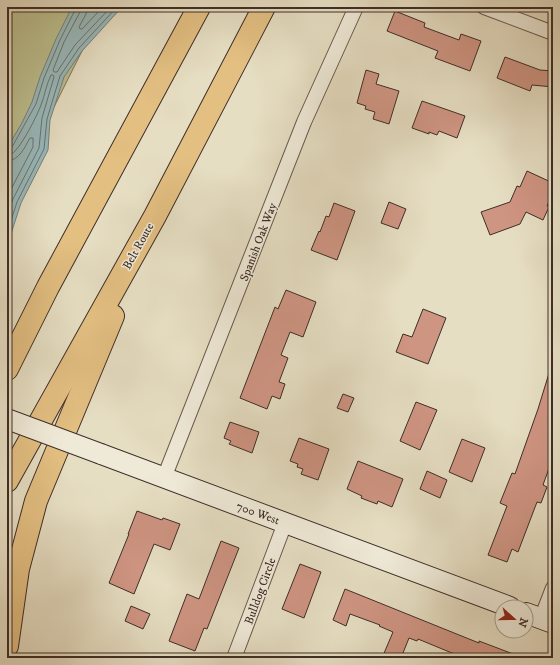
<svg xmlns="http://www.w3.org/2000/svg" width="560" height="665" font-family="'IM FELL DW Pica',serif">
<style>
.green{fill:#bdbf8f;stroke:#7e765c}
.water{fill:#99babc;stroke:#758281}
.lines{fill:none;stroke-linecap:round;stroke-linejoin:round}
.shore{stroke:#6c7472;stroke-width:1}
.building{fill:#cf9583;stroke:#3e2e28}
.street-casing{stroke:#685a4f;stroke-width:16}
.secondary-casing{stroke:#3e2e28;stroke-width:22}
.highway-casing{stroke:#3e2e28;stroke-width:24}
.street{stroke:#efead8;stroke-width:14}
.secondary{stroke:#efead8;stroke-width:20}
.highway{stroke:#e3bf82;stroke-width:22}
.secondary-bridge-casing{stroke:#3e2e28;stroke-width:22;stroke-linecap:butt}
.secondary-bridge{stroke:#efead8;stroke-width:20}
.labels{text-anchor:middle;stroke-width:3;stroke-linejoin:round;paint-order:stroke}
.street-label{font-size:12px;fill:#3e2e28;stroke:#efead8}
</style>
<rect width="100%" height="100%" fill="#e6dec3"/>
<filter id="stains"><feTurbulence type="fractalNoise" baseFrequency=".005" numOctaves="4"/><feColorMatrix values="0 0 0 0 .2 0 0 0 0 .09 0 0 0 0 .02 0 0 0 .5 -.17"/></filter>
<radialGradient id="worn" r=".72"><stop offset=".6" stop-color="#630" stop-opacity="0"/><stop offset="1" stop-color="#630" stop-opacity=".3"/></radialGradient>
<!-- green -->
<path class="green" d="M7,7h97l-97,194z"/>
<!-- water -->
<path class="water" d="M72,7h50l-40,44 -18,26 -14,43 -2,30 -27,53 -14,43v-98l15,-25 10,-21 8,-25 16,-38z"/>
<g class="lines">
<!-- shore -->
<g class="shore">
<path d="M81,7l-1,5 -16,30 -11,28 1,2h3l18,-27 36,-38"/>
<path d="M87,7l-1,7 -7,13 1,2h2l21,-22"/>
<path d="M7,150l5,-3 24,-43 8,-26 16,-38 15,-30 1,-3"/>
<path d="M7,155c3,-1 6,-1 8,-4 8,-8 22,-35 26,-46 4,-10 5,-20 10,-30h2l1,2 -12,41 -3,30 -26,51 -6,18"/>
<path d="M7,161c13,-1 17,-13 23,-23h3v9l-26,50"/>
<path d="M7,233l10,-31 27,-53 3,-30 13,-43 19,-28 38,-41"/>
</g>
</g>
<!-- building -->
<g class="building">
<path d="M395,11l30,12 -1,4 35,13 2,-6 20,7 -11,30 -35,-13 3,-7 -51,-20z"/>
<path d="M505,57l35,13 13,1v16l-21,-2 -2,6 -33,-13z"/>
<path d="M366,70l13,4 -3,10 23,7 -10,33 -16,-5 2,-7 -10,-3 1,-3 -9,-3z"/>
<path d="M422,101l43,15 -8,22 -18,-7 -2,4 -8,-3v2l-17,-6z"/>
<path d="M527,171l26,12v10l-6,13 2,1 -6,13 -17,-8 -6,12 -30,11 -9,-23 29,-10 7,-16 3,1z"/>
<path d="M389,202l17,7 -8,20 -17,-6z"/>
<path d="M334,203l21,8 -18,49 -26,-10 8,-19 1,1 6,-16 3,1z"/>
<path d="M286,290l30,12 -13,35 -13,-5 -9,23 7,3 -9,24 6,2 -5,15 -8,-3 -5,13 -27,-11 35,-91 3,2z"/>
<path d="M423,309l23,9 -18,46 -32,-12 7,-18 9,3z"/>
<path d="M550,370h3v87l-10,28 4,2 -6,16 -4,-1 -19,50 -6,-3 -5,13 -19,-7 19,-49 -7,-3 12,-30 3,1 23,-65z"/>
<path d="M343,394l11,4 -6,14 -11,-4z"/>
<path d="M416,402l21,8 -17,40 -20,-9z"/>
<path d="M230,422l29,10 -7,21 -23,-9 2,-3 -7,-3z"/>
<path d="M299,438l30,11 -11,31 -17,-6 2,-5 -6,-2 1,-3 -8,-3z"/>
<path d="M462,439l23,9 -13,34 -23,-10z"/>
<path d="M358,461l45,18 -11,28 -14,-6 -1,3 -16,-6 1,-2 -15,-7z"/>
<path d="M427,471l20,9 -7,18 -20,-9z"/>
<path d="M137,511l25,9 1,-2 17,6 -10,26 -16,-6 -20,50 -25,-11 20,-49h-1z"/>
<path d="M221,541l18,7 -32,81 -3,-1 -9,23 -26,-10 18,-47 12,5z"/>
<path d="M300,564l21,8 -17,46 -22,-9z"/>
<path d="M345,589l134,54v-2l42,16 -1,1h-56l-46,-19 -1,2 -8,-3 -8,20h-19l11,-26 -14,-6 1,-1 -30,-11 -4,12 -13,-6z"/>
<path d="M131,606l19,8 -7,15 -18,-8z"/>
</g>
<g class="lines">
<!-- street casing -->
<g class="street-casing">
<g id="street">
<path d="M484,7l69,26"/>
<path d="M164,478l140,-356 52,-115"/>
<path d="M541,619l12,-31"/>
<path d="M234,658l51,-135"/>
</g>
</g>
<!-- secondary casing -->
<g class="secondary-casing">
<g id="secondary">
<path d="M101,454l409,153"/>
<path d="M526,613l27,10"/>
</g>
</g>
<!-- highway casing -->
<g class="highway-casing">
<g id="highway">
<path d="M7,369l41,-82 151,-280"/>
<path d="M7,481l148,-265 109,-209"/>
<path d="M7,646l11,-77 18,-68 77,-185"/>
</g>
</g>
<!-- street -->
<use href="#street" class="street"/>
<!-- secondary -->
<use href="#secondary" class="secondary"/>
<!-- highway -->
<use href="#highway" class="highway"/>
<!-- secondary-bridge casing -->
<g class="secondary-bridge-casing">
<path id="secondary-bridge" d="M7,419l94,35"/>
</g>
<!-- secondary-bridge -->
<use href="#secondary-bridge" class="secondary-bridge"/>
</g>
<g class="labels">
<!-- street labels -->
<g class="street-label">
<text transform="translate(258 242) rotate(-69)" y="4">Spanish Oak Way</text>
<text transform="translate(138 246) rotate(-61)" y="4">Belt Route</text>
<text transform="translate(258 513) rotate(20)" y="4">700 West</text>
<text transform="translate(260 591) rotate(-70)" y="4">Bulldog Circle</text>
</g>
</g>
<!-- margin -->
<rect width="560" height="665" fill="none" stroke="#e6dec3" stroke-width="24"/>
<rect x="8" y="8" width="544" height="649" fill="none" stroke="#3e2e28" stroke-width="2"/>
<rect x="12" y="12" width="536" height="641" fill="none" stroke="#3e2e28"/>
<!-- north arrow -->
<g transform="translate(514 619) rotate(111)"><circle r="19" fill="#efead8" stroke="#a89f92"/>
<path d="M0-3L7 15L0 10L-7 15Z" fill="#8f2418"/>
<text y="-6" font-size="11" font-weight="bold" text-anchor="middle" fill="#3e2e28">N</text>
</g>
<rect width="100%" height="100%" filter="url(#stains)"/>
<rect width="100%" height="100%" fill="url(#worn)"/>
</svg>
